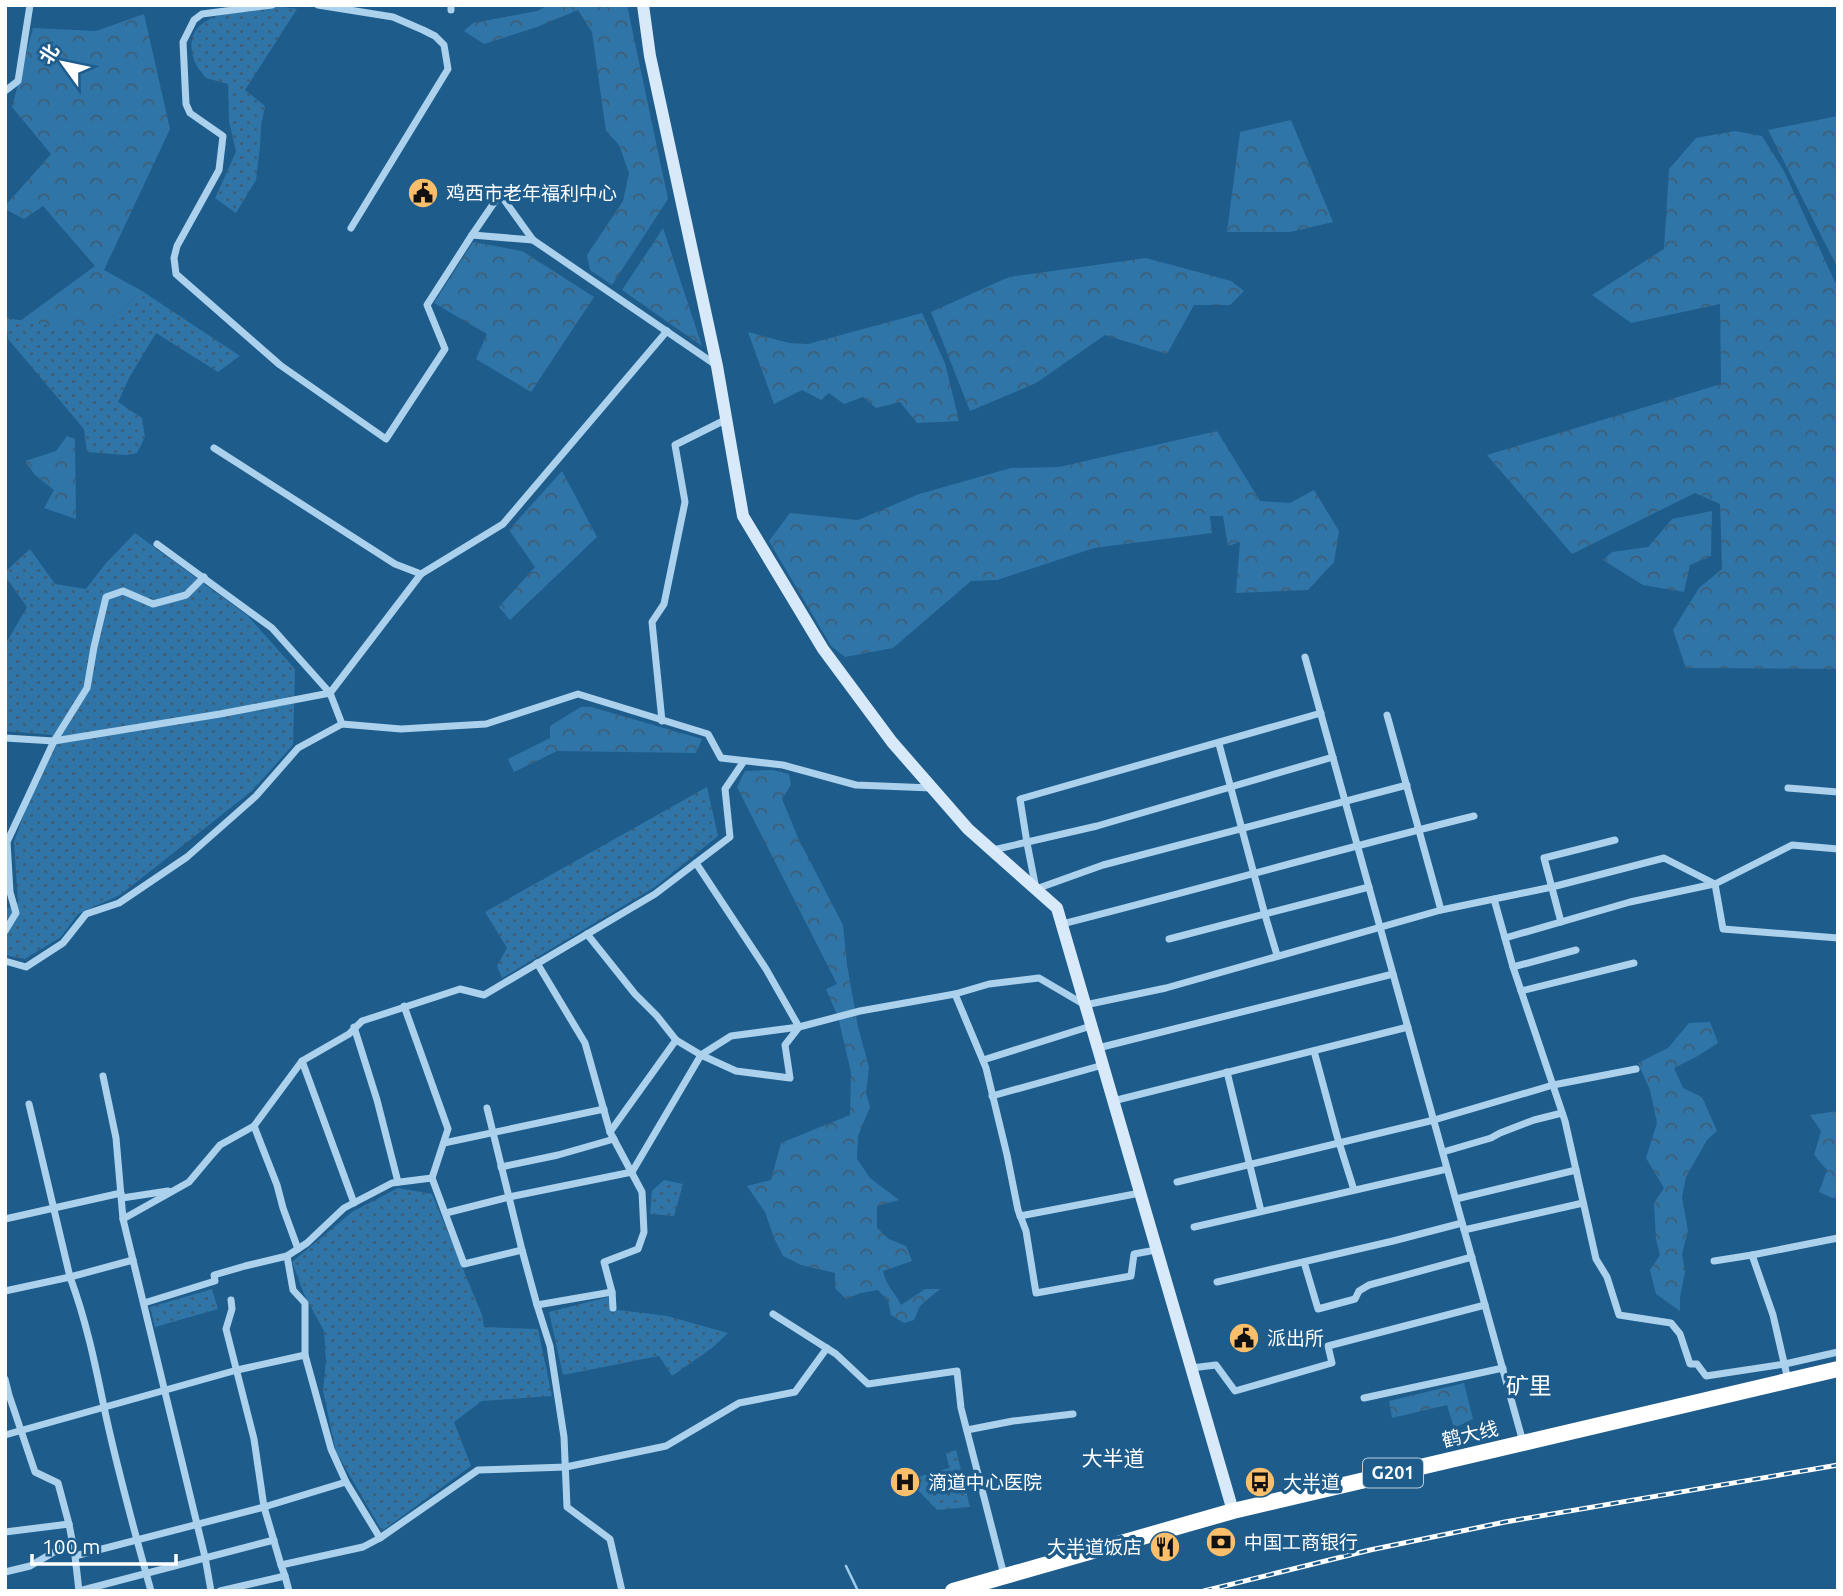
<svg xmlns="http://www.w3.org/2000/svg" width="1843" height="1596" font-family="Ubuntu,'Noto Sans SC',sans-serif">
<style>
.green{fill:url(#green-dots)}
.forest{fill:url(#forest-crowns)}
.lines{fill:none;stroke-linecap:round;stroke-linejoin:round}
.stream{stroke:#9fcdee;stroke-width:2.5}
.street{stroke:#abd1ec;stroke-width:7}
.secondary{stroke:#d8eaf9;stroke-width:12}
.highway{stroke:#fff;stroke-width:16}
.rail-casing{stroke:#fff;stroke-width:5}
.rail{stroke:#1e5c8c;stroke-width:2.5;stroke-dasharray:8;stroke-linecap:butt}
.labels{text-anchor:middle;stroke-width:7;stroke-linejoin:round;paint-order:stroke}
.shield{fill:#1e5c8c;stroke:#bccedc;stroke-width:2}
.shield-label{font-size:18px;font-weight:bold;fill:#fff}
.poi-label{font-size:19px;fill:#fff;stroke:#1e5c8c;text-anchor:start}
.street-label{font-size:19px;fill:#fff;stroke:#1e5c8c}
.neighbourhood-label{font-size:21px;fill:#fff;stroke:#1e5c8c}
.quarter-label{font-size:23px;fill:#fff;stroke:#1e5c8c}
</style>
<defs>
<pattern id="green-dots" width="8" height="8" patternUnits="userSpaceOnUse" patternTransform="scale(1.75)"><rect width="8" height="8" fill="#2f75a8"/><path d="M2 2h.1M6 6h.1" fill="none" stroke="#3f5e75" stroke-width="1.8" stroke-linecap="round"/></pattern>
<pattern id="forest-crowns" width="20" height="18" patternUnits="userSpaceOnUse" patternTransform="scale(1.75)"><rect width="20" height="18" fill="#2f75a8"/><path d="M2 6a3 3 0 1 1 6 0M12 15a3 3 0 1 1 6 0" fill="none" stroke="#3f5e75"/></pattern>
</defs>
<rect width="100%" height="100%" fill="#1e5c8c"/>
<!-- green -->
<g class="green">
<path d="M277,6l20,3 -52,81 20,16 -4,21 -1,20 -4,33 -20,33 -21,-15 21,-46 -7,-31 -1,-37 -22,-6c-4,-5 -10,-12 -12,-18 -17,-50 52,-50 83,-54z"/>
<path d="M142,291l98,65 -22,16 -62,-39 -27,45 -11,24 24,16 3,19 -8,16 -10,2 -40,-3 -3,-23 -76,-90 -2,-21 81,12 24,-11z"/>
<path d="M135,533l113,83 47,53 -2,76 -41,46 -132,104 -42,19 -17,23 -36,22 -20,-4v-46l13,-6 -4,-61 38,-107 -47,-4v-86l22,-38 -22,-31v-4l25,-23 25,35 31,5 20,-26z"/>
<path d="M707,787l11,49 -63,51 -153,91 -5,-12 10,-18 -22,-36z"/>
<path d="M664,1180l19,4 -9,32 -24,-2 2,-23z"/>
<path d="M398,1188l34,6 50,121 2,12 54,2 14,67 -70,5 -28,21 17,44 -89,65 -46,-79 -13,-61 3,-30 -2,-30 -20,-37 -12,-32 60,-50z"/>
<path d="M212,1289l6,20 -63,18 -5,-20z"/>
<path d="M608,1297l3,12 56,7 61,17 -16,15 -40,28 -13,-20 -96,19 -14,-63z"/>
<path d="M956,1450l14,57 -33,3 -25,-26 -1,-5 38,-11 -3,-15z"/>
</g>
<!-- forest -->
<g class="forest">
<path d="M548,5h79l41,194 -56,86 -22,-15 -3,-15 36,-54 6,-28 -10,-28 -13,-14 -14,-99 -14,-22 -41,17 -53,17 -20,-13 9,-8 64,-12z"/>
<path d="M144,14l26,115 -66,141 38,21 -31,28 -24,12 -67,-10 75,-55 -52,-60 -19,13 -19,-10v-3l46,-52 -39,-47 21,-79 63,3z"/>
<path d="M1838,116v153l-70,-139z"/>
<path d="M1291,120l42,102 -43,10h-63l13,-100z"/>
<path d="M1735,131l27,5 22,35 51,111 3,2v385l-152,-1 -13,-38 26,-42 23,-19 -2,-65 -25,-11 -123,61 -85,-99 234,-71 -1,-80 -89,19 -39,-28 72,-46 5,-80 27,-31z"/>
<path d="M663,228l39,118 -80,-56z"/>
<path d="M473,242l49,9 72,46 -63,95 -55,-33 11,-25 -53,-31z"/>
<path d="M1146,258l85,23 13,10 -14,14h-36l-27,49 -62,-19 -69,48 -66,28 -39,-99 78,-35z"/>
<path d="M922,313l23,50 14,58 -42,2 -17,-21 -24,6 -13,-11 -19,7 -15,-11 -8,7 -19,-10 -28,14 -26,-72 41,11 19,1z"/>
<path d="M1217,431l43,70 30,2 24,-13 25,41 -5,31 -26,28 -72,3 4,-51 -12,4 -5,-30h-13l2,17 -118,15 -97,32 -26,1 -78,67 -48,9 -14,-11 -62,-105 21,-28 68,7 61,-26 92,-26 48,-1z"/>
<path d="M67,436l8,3 1,80 -32,-11 10,-18 -19,-15 -10,-14 31,-10z"/>
<path d="M562,471l35,66 -87,83 -11,-13 36,-40 -26,-37z"/>
<path d="M1712,511l-1,45 -21,9 -6,27 -41,-7 -40,-25 9,-8 36,-5 24,-28z"/>
<path d="M581,707h10l111,32 -6,14 -139,-2 -43,21 -6,-13 42,-21v-12z"/>
<path d="M772,770l17,4 2,11 -9,14 17,41 44,85 4,40 11,62 11,40 -3,26 4,14 -12,29 -1,23 13,19 29,22 -22,6v22l12,11 17,7 6,15 -29,10c4,17 11,19 18,34l24,-16h15l-20,17 -6,14 -10,3 -13,-8 -3,-14 -10,-11 -17,3 -15,6 -11,-11v-15l-34,-8 -18,-9 -9,-18 -9,-26 -18,-26 24,-6 10,-37 69,-28 1,-43 -13,-55 -12,-28 11,-5 -100,-197 8,-16z"/>
<path d="M1710,1022l8,21 -22,14 -22,11 9,20 19,9 15,34 -10,9 -21,37 -4,20 6,34 -6,23 3,18 -5,25v14l-24,-17 -6,-24 10,-15 -4,-16 -2,-36 10,-15 -18,-30 11,-35 -7,-33 -12,-27 30,-15 21,-25z"/>
<path d="M1838,1111v86l-6,1 -13,-6 8,-22 -13,-15 7,-24 -11,-16z"/>
<path d="M1464,1383l9,36 -19,9 -7,-23 -55,13 -3,-17z"/>
</g>
<g class="lines">
<!-- stream -->
<path class="stream" d="M846,1566l12,25"/>
<!-- street -->
<g class="street">
<path d="M272,5l-70,9 -8,6 -11,22 3,62 4,9 33,23 -4,34 -42,76 -3,12 2,16 104,91 106,74 59,-90 -18,-44 45,-70 61,5"/>
<path d="M318,5l75,12 30,13 12,6 9,9 4,24 -97,159"/>
<path d="M451,5v5"/>
<path d="M5,91l13,-10 12,-76"/>
<path d="M472,235l28,-41 33,46 183,125"/>
<path d="M214,448l181,116 26,10 82,-50 164,-193"/>
<path d="M157,544l115,84 58,65 91,-119"/>
<path d="M1305,657l218,785"/>
<path d="M1321,713l-301,86 7,44 9,46 67,-24 304,-80"/>
<path d="M662,721l-10,-99 12,-18 21,-102 -10,-57 52,-26"/>
<path d="M5,738l49,3 166,-27 110,-21 12,31 59,5 85,-5 92,-30 130,40 13,24 62,7 73,20 76,3"/>
<path d="M1219,744l46,171 12,40"/>
<path d="M1788,788l50,4"/>
<path d="M1838,849l-46,-4 -77,39 8,45 115,9"/>
<path d="M993,850l104,-24 236,-69"/>
<path d="M1494,899l19,68 52,154 31,138 11,18 12,38 52,8 9,11 10,30h7l9,12 79,-12 53,-12"/>
<path d="M1441,910l111,-23 112,-29 51,26"/>
<path d="M1561,922l-17,-64 71,-18"/>
<path d="M1062,924c138,-35 274,-74 412,-108"/>
<path d="M5,931l11,-18 -6,-21 -3,-50 47,-101 33,-53 7,-41 12,-50 17,-6 30,13 33,-9 18,-18"/>
<path d="M587,934l48,60 22,22 19,24"/>
<path d="M1505,938l125,-36 84,-18"/>
<path d="M1169,939l200,-52"/>
<path d="M5,961l21,6 37,-24 23,-29 33,-11 68,-46 69,-61 42,-48 44,-24"/>
<path d="M537,963l48,80 25,89 32,60 2,40 -6,17 -34,13 8,30 1,16"/>
<path d="M1513,967l63,-17"/>
<path d="M1521,991l113,-28"/>
<path d="M955,994l31,74 21,87 11,55 8,21 10,62 95,-17 3,-22 22,-4"/>
<path d="M404,1006l44,123 -16,49"/>
<path d="M354,1027l23,73 21,82"/>
<path d="M1098,1048l295,-74"/>
<path d="M1314,1051l23,85 17,54"/>
<path d="M983,1060l108,-34"/>
<path d="M302,1061l52,142"/>
<path d="M1227,1072l34,139"/>
<path d="M103,1076l13,62 7,81 82,338 6,34"/>
<path d="M992,1096l111,-31"/>
<path d="M1113,1101l295,-74"/>
<path d="M29,1104l41,173c16,43 25,86 34,130 13,62 30,123 47,184"/>
<path d="M487,1108l35,142 15,55 75,-13"/>
<path d="M254,1126l23,59 6,23 15,41"/>
<path d="M610,1132l66,-92 25,15 30,-19 68,-9 61,-16 95,-17 34,-10 50,-6 46,27 81,-17 275,-78 -54,-195"/>
<path d="M444,1143l160,-34"/>
<path d="M1443,1152l48,-14 9,-5 34,-13 28,-7"/>
<path d="M501,1167l57,-12 56,-16"/>
<path d="M1177,1182l257,-62 119,-35 83,-16"/>
<path d="M122,1198l46,-7"/>
<path d="M1456,1199l120,-29"/>
<path d="M446,1213l63,-16 123,-25 69,-117 35,16 54,7 -5,-33 14,-18 -33,-58 -70,-106"/>
<path d="M1020,1216l120,-23"/>
<path d="M5,1219l116,-26"/>
<path d="M123,1219l66,-37 31,-37 34,-19 48,-65 47,-27 13,-13 98,-32 24,6 171,-101 75,-57 -5,-48 19,-28"/>
<path d="M1194,1227l253,-58"/>
<path d="M1464,1230l119,-27"/>
<path d="M1714,1261l38,-6"/>
<path d="M1304,1262l14,47 37,-10 4,-8 10,-6 103,-28"/>
<path d="M1217,1282l176,-41 69,-18"/>
<path d="M5,1291l65,-14 63,-17"/>
<path d="M231,1300l1,9 -6,20 28,110 10,68 17,58"/>
<path d="M144,1303l71,-22 -1,-6 31,-9 42,-10"/>
<path d="M537,1305l13,41 14,91 3,70 43,32 12,52"/>
<path d="M773,1314l63,40 32,30 89,-13 4,37 43,167"/>
<path d="M1191,1368l25,-3 19,26 97,-28 -4,-17 157,-41"/>
<path d="M5,1379l4,16 26,77 23,11 11,41 6,32 4,35"/>
<path d="M1788,1380l-15,-65 -21,-60 86,-17"/>
<path d="M1364,1398l139,-30"/>
<path d="M967,1430l46,-9 60,-7"/>
<path d="M5,1435l232,-65 68,-15"/>
<path d="M5,1532l64,-8"/>
<path d="M380,1538l-34,-56 -15,-33 -26,-94v-52l-12,-13 -6,-34 20,-13 37,-35 48,-25 40,-5 32,86 58,-14"/>
<path d="M75,1556l189,-49 82,-25"/>
<path d="M5,1572l25,-6 43,-25"/>
<path d="M285,1576l4,15"/>
<path d="M79,1591l195,-51"/>
<path d="M220,1591l65,-15 -4,-11 82,-18 17,-9 98,-68 88,-3 100,-21 73,-43 56,-11 32,-44"/>
</g>
<!-- secondary -->
<path class="secondary" d="M643,5l7,51 67,310 26,150 80,133 69,93 76,87 89,79 176,603"/>
<!-- highway -->
<path class="highway" d="M953,1591l280,-80 605,-142"/>
<!-- rail casing -->
<g class="rail-casing">
<path id="rail" d="M1204,1591l166,-41 135,-28 333,-57"/>
</g>
<!-- rail -->
<use href="#rail" class="rail"/>
</g>
<!-- icons -->
<defs>
<g id="civic-disc" transform="scale(1.575)"><circle r="9.5" fill="#fbbf6b" stroke="#1e5c8c"/><path d="M-.6-6.5H3V-4.5H.6V-3L4-1V1h2V6H-6V1h2V-1L-.6-3ZM-1.2 2.5V6h2.4V2.5Z" fill="#111"/></g>
<g id="hospital-disc" transform="scale(1.575)"><circle r="9.5" fill="#fbbf6b" stroke="#1e5c8c"/><path d="M-5-5h3v3.5h4V-5h3V5h-3V1.5h-4V5h-3Z" fill="#111"/></g>
<g id="bus-disc" transform="scale(1.575)"><circle r="9.5" fill="#fbbf6b" stroke="#1e5c8c"/><path d="M-5-6H5V4H4V6H2V4H-2V6H-4V4H-5ZM-3.5-4V0h7V-4ZM-3.5 1.2v1.5H-2V1.2ZM2 1.2v1.5H3.5V1.2Z" fill="#111"/></g>
<g id="bank-disc" transform="scale(1.575)"><circle r="9.5" fill="#fbbf6b" stroke="#1e5c8c"/><path d="M-6-4H6V4H-6ZM0-2.3a2.3 2.3 0 1 0 0 4.6a2.3 2.3 0 1 0 0-4.6Z" fill="#111"/></g>
<g id="restaurant-disc" transform="scale(1.575)"><circle r="9.5" fill="#fbbf6b" stroke="#1e5c8c"/><path d="M-5-6h1v4h1v-4h1v4h1v-4h1v5L-1.5 .5V6h-2V.5L-5-1ZM5-6V6H3V1.5H1.5Q1.5-4 5-6Z" fill="#111"/></g>
</defs>
<g fill-rule="evenodd">
<use href="#civic-disc" x="423" y="193"/>
<use href="#civic-disc" x="1244" y="1338"/>
<use href="#hospital-disc" x="905" y="1482"/>
<use href="#bus-disc" x="1260" y="1482"/>
<use href="#bank-disc" x="1221" y="1542"/>
<use href="#restaurant-disc" x="1165" y="1547"/>
</g>
<g class="labels">
<!-- shield labels -->
<rect class="shield" x="1363" y="1458.5" width="60" height="29" rx="5"/>
<g class="shield-label">
<text x="1393" y="1479">G201</text>
</g>
<!-- poi labels -->
<g class="poi-label">
<text x="446" y="200">鸡西市老年福利中心</text>
<text x="1267" y="1345">派出所</text>
<text x="928" y="1489">滴道中心医院</text>
<text x="1283" y="1489">大半道</text>
<text x="1244" y="1549">中国工商银行</text>
<text x="1142" y="1554" text-anchor="end">大半道饭店</text>
</g>
<!-- street labels -->
<g class="street-label">
<text transform="translate(1470 1434) rotate(-13)" y="7">鹤大线</text>
</g>
<!-- neighbourhood labels -->
<g class="neighbourhood-label">
<text x="1113" y="1466">大半道</text>
</g>
<!-- quarter labels -->
<g class="quarter-label">
<text x="1529" y="1394">矿里</text>
</g>
</g>
<!-- border -->
<rect width="1843" height="1596" fill="none" stroke="#ffffff" stroke-width="14"/>
<!-- north arrow -->
<g transform="translate(63 63) rotate(303)" stroke="#1e5c8c" stroke-width="5" paint-order="stroke">
<path d="M0-5L12 26L0 18L-12 26Z" fill="#ffffff"/>
<text y="-10" font-size="19" font-weight="bold" text-anchor="middle" fill="#ffffff">北</text>
</g>
<!-- scale -->
<path d="M32 1554v10h144v-10" fill="none" stroke="#ffffff" stroke-width="3.5"/>
<text x="42" y="1554" font-size="21" fill="#ffffff" stroke="#1e5c8c" stroke-width="5" paint-order="stroke">100 m</text>
</svg>
